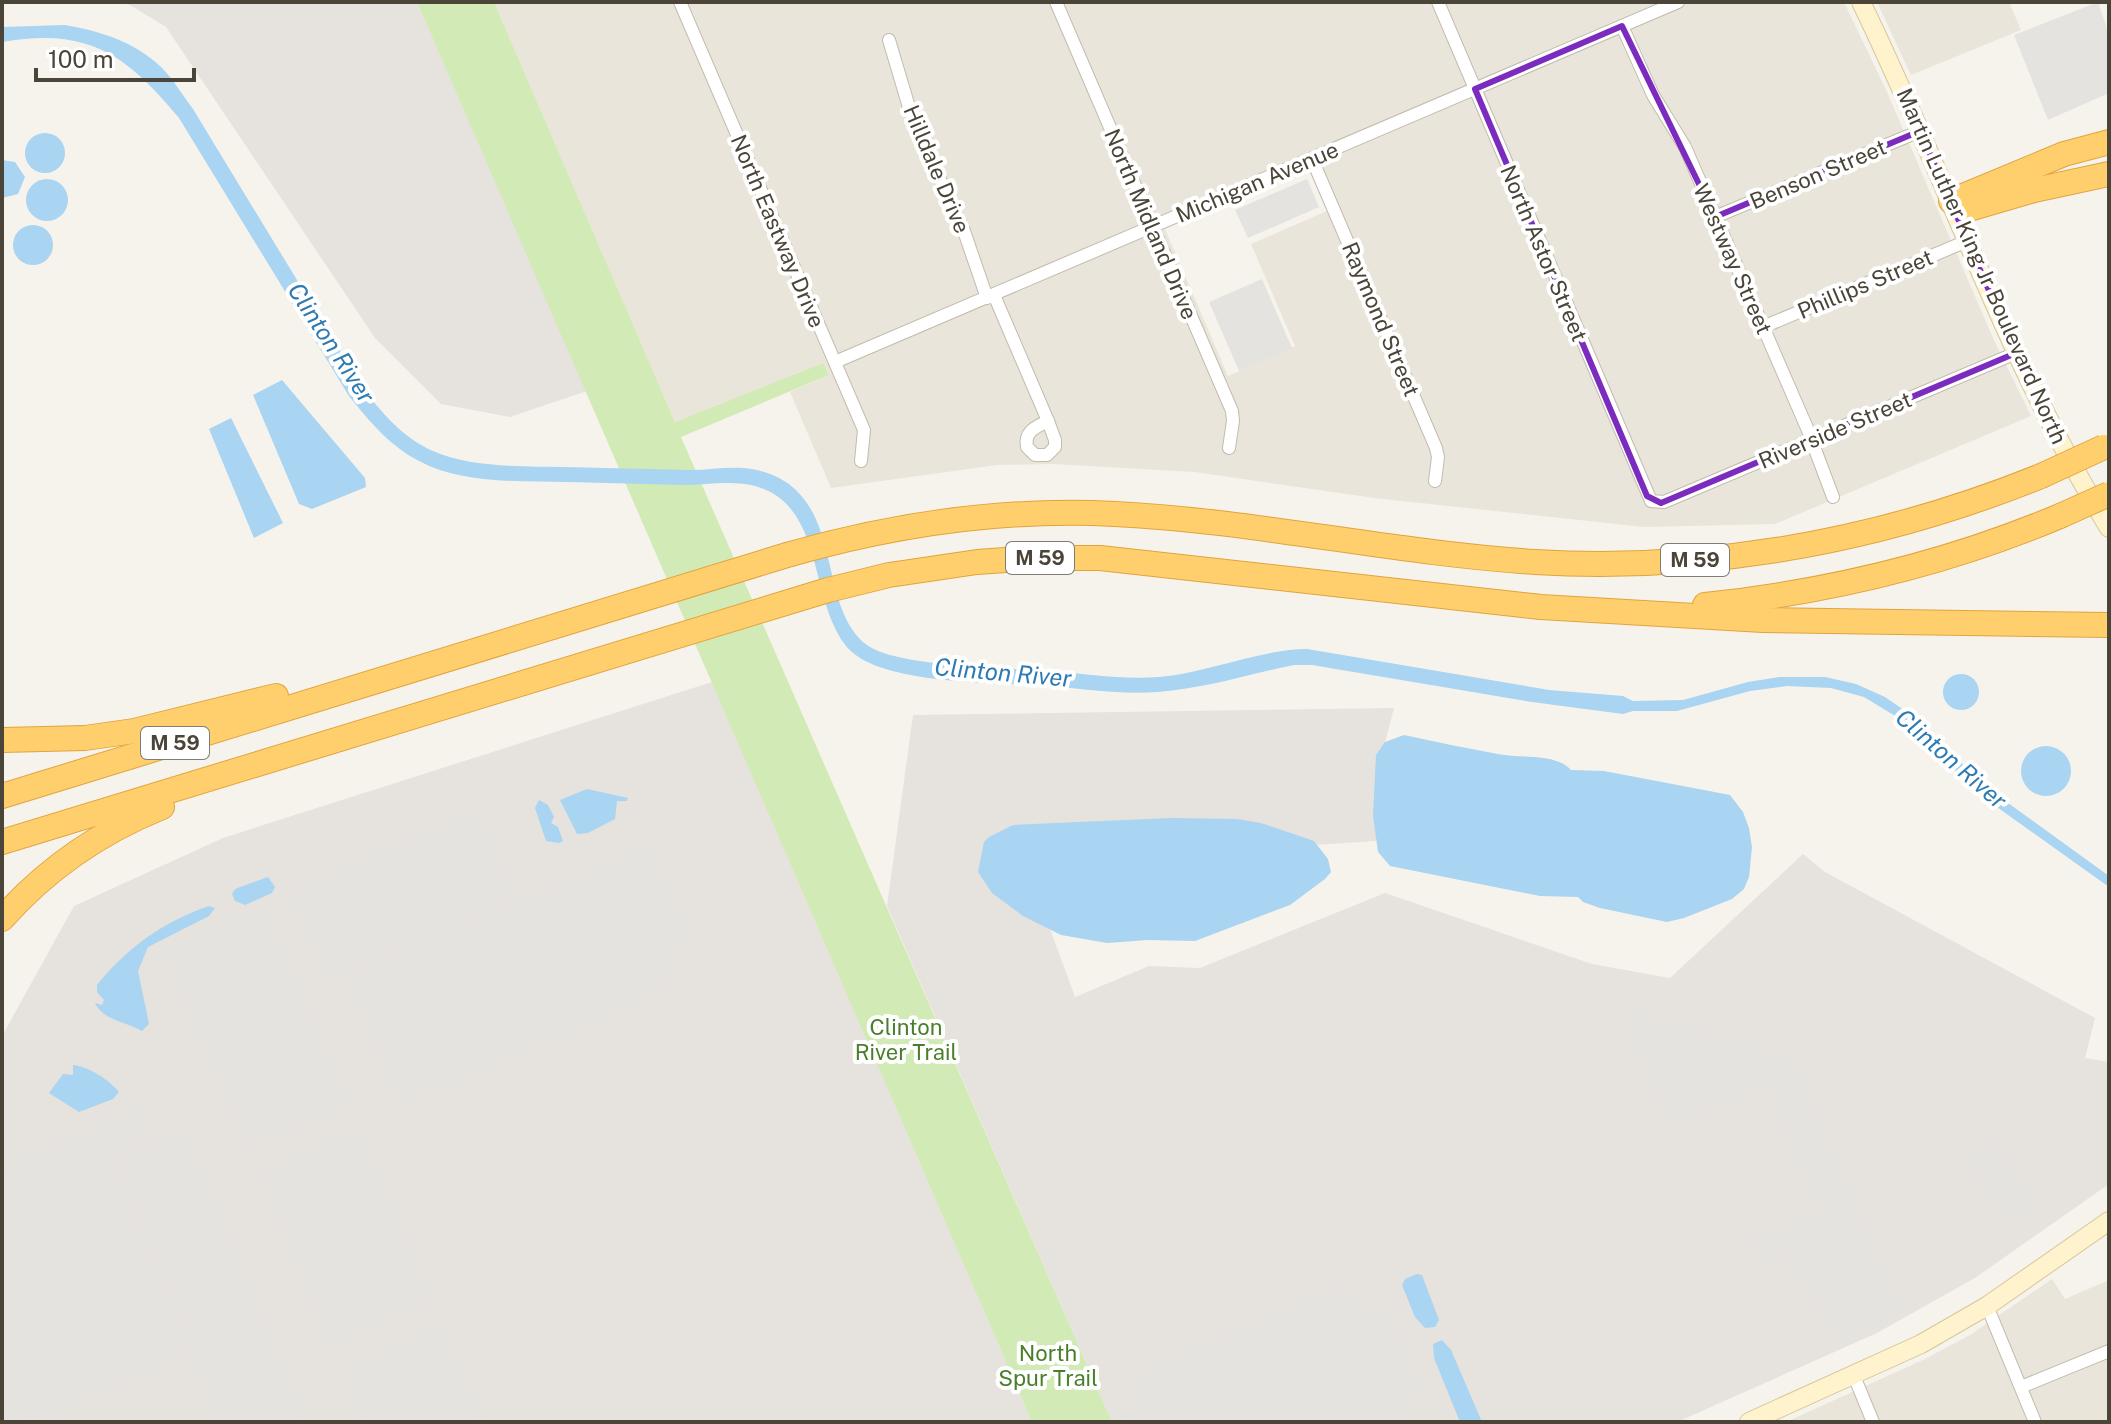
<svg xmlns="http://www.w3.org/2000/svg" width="2111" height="1424" font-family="'Public Sans',sans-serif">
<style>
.residential{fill:#eae5da;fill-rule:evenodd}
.industrial{fill:#e6e2dd}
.green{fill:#d2eab5}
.parking{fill:#e5e3e0}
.water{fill:#a9d4f2}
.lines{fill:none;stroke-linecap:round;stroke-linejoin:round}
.street-casing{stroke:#c2bbae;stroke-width:14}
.secondary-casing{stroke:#d6c79b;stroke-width:20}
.highway-casing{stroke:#e0a43c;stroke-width:26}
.street{stroke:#fff;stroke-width:12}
.secondary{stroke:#fff3cd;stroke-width:18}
.highway{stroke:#ffcf6e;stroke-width:24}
.highway-bridge-casing{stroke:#e0a43c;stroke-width:26;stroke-linecap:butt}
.highway-bridge{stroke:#ffcf6e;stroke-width:24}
.marked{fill:none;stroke:#7b2cbf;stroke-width:6;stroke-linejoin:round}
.labels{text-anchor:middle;stroke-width:8;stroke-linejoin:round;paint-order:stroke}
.shield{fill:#fff;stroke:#817c74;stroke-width:2}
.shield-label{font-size:20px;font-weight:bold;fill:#4b4439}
.street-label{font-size:22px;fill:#4b4439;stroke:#fff}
.park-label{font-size:22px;fill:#4a7f2a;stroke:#fff}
.water-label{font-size:24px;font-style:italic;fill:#2e7ab2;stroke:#fff}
</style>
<rect width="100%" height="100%" fill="#f6f3ec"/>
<!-- residential -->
<g class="residential">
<path d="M494,2h1350l43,90 106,246 38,78 -256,108 -131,3 -270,-29 -179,-26 -143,-8 -55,1 -166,23 -41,-96 39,-17 -6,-12 -148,59zM1308,168l19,43 -76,33 44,102 -67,30 -63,-147z"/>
<path d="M1877,2h132l12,28 -110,45z"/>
<path d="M2052,1279l13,20 44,-19v142h-323l139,-63 45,-24z"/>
</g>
<!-- industrial -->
<g class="industrial">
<path d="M116,2h301l170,389 -77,26 -69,-13 -66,-66 -209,-311 -36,-22z"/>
<path d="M712,682l320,740h-1030v-386l72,-130 149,-68z"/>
<path d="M1394,708l-9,34 -9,99 -350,22 49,134 74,-31 51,2 185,-75 207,71 78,14 133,-124 22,18 270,146 -10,40 24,4v122l-134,94 -98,55 -200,89h-565l-225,-516 26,-191z"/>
</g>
<!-- green -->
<path class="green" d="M417,2h77l181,420 148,-59 6,12 -148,62 431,985h-80z"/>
<!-- parking -->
<g class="parking">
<path d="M2098,2l11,32v59l-61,27 -34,-85z"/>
<path d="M1307,179l12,28 -71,31 -13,-28z"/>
<path d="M1262,279l30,69 -53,23 -30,-69z"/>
<path d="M475,814l36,82 -183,79 -36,-82z"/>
<path d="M649,849l33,76 -24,66 -255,109 -53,-123z"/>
<path d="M261,908l84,195 -95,41 -84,-195z"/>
<path d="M1625,1014l165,46 109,252 -60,29 -15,-37 -6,2 -25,-56 -19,7 -26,-13 77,-32 -57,-129 -98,39z"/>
<path d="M139,1110l9,25 -44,22 81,185 -5,3 4,7 -158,70h-24v-250z"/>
<path d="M358,1133l71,166 -99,41 -67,-165z"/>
<path d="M184,1135l120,287h-81l-28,-65 7,-4 -83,-191z"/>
<path d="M1991,1142l46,66 -22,16 -47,-66z"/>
<path d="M1345,1287l13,29 25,-10 37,88 -25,11 7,17h-285l-1,-3 31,-14 -12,-28z"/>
<path d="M441,1329l41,93h-115l-23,-51z"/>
</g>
<!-- water -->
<g class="water">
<path d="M65,25c35,6 71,17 97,43 12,12 21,28 31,41l169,278c19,25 41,51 71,64 39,17 89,15 131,16 42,1 84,2 127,3 22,0 44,-5 66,0 92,22 56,134 110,175 29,22 144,23 184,26 35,3 73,9 108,6 48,-4 102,-28 148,-28l242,41 74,6 10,5 50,-1 65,-18 31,-5h46l31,7 29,13 26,18 75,72 123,89v11l-129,-92 -75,-73 -41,-25 -33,-9 -44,-2 -37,5 -73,20h-44l-10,3 -91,-12 -220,-37h-18c-44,9 -91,24 -136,27 -36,3 -73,-3 -109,-6 -49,-4 -171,0 -203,-40 -38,-48 -21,-141 -91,-160 -23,-6 -49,-1 -72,-1 -39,-1 -77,-2 -115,-3 -48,-1 -106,2 -149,-21 -29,-15 -50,-40 -70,-65l-170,-278c-53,-64 -91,-91 -177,-76v-15z"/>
<circle cx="45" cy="153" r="20"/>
<path d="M2,160l13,2 10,15 -7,17 -16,4z"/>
<circle cx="47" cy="200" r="21"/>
<circle cx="33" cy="245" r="20"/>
<path d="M282,380l83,98 1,9 -54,22 -13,-5 -46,-109z"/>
<path d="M231,418l52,105 -29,15 -45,-109z"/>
<circle cx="1961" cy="692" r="18"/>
<path d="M1404,735c31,7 63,13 94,19 21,5 57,-2 73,16l33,1 126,24 13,17 6,16 3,19 -3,30 -5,12 -12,10 -48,19 -17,4 -67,-14 -17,-6 -5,-5 -38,-1 -150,-30 -12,-14 -5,-36 3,-61 9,-13z"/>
<circle cx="2046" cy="771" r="25"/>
<path d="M587,789l41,9 -1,3h-10l-2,18 -27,14 -11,1 -17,-34z"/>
<path d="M539,800l9,5 6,12 -3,6 7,4 5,14 -4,2 -13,-2 -11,-33z"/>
<path d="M1171,818l66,1 24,4 53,18 14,18 3,13 -6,7 -35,26 -95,36 -47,-1 -41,3 -46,-8 -38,-19 -31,-23 -14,-21 6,-30 5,-5 24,-12z"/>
<path d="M268,877l7,10 -3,6 -27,12 -10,-4 -3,-7 3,-5z"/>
<path d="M209,906l6,2 -6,8 -61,31 -10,24 11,53 -7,7c-17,-10 -38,-10 -47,-28l7,2 2,-5 -7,-8v-7c31,-38 66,-63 112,-79z"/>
<path d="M73,1065c14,1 37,15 46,27l-6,7 -34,13 -30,-19 14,-19 10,1z"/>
<path d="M1417,1274l5,1 17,45 -4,7 -10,1 -10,-11 -13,-32 3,-6z"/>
<path d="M1442,1340l9,10 31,72h-22l-26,-64 -1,-14z"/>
</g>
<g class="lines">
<!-- street casing -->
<g class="street-casing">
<g id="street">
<path d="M680,2l184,428 -3,31"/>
<path d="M1056,2l176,409 1,10 -4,27"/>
<path d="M1438,2l213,499 13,1 352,-149"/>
<path d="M1622,26l31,69 32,52 122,281 26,69"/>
<path d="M889,40l25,84 50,107 23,67"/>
<path d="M1312,159l124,289 2,9 -3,24"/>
<path d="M1715,217l205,-86"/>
<path d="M994,295l54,126"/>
<path d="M1763,327l204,-86"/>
<path d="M835,362l843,-360"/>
<path d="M1048,421l7,19v7l-8,8h-12l-8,-8c-3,-16 9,-20 21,-26z"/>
<path d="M1987,1306l48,116"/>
<path d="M1854,1376l19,46"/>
<path d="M2021,1387l88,-36"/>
</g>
</g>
<!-- secondary casing -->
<g class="secondary-casing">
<g id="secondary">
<path d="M1861,2c85,174 146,360 248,526"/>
<path d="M1749,1422l172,-78 66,-38 122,-85"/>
</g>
</g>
<!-- highway casing -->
<g class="highway-casing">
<g id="highway">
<path d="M1951,201l113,-47 45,-12"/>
<path d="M1969,209l65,-19 75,-16"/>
<path d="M1705,605c123,-13 241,-41 355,-89"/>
<path d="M2,740l83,-2 49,-7 142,-35"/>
<path d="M2,796l785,-241c108,-31 216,-47 328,-41 141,7 279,39 420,48 174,10 345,-21 506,-86"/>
<path d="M2,842l826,-252 61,-15 88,-13 57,-4h66l441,49 222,13 346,5"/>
<path d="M2,919c45,-51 98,-87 160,-112"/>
</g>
</g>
<!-- street -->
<use href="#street" class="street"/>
<!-- secondary -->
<use href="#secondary" class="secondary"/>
<!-- highway -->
<use href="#highway" class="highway"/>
<!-- highway-bridge casing -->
<g class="highway-bridge-casing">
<g id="highway-bridge">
<path d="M2041,476l63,-29"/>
<path d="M2060,516l49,-22"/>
</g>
</g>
<!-- highway-bridge -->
<use href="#highway-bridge" class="highway-bridge"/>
</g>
<!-- marked area -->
<path class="marked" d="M1622,26l93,191 205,-86 96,222 -355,150 -14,-7 -172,-407z"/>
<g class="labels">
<!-- shield labels -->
<g class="shield">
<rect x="1006" y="542" width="68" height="32" rx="6"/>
<rect x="1661" y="544" width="68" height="32" rx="6"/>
<rect x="141" y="727" width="68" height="32" rx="6"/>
</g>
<g class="shield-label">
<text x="1040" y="565">M 59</text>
<text x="1695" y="567">M 59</text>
<text x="175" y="750">M 59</text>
</g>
<!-- street labels -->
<g class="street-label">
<text transform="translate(937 169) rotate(67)" y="8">Hilldale Drive</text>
<text transform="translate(1818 174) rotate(-23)" y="8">Benson Street</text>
<text transform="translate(1257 182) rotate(-23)" y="8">Michigan Avenue</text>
<text transform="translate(1151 224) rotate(67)" y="8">North Midland Drive</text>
<text transform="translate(778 231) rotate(67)" y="8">North Eastway Drive</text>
<text transform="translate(1544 253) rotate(67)" y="8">North Astor Street</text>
<text transform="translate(1733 259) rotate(66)" y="8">Westway Street</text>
<text transform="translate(1982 266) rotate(66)" y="8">Martin Luther King Jr Boulevard North</text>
<text transform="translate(1865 284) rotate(-23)" y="8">Phillips Street</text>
<text transform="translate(1381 319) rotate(67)" y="8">Raymond Street</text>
<text transform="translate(1835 430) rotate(-23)" y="8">Riverside Street</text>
</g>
<!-- park labels -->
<g class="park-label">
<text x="906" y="1035">Clinton<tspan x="906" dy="25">River Trail</tspan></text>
<text x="1048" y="1361">North<tspan x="1048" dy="25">Spur Trail</tspan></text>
</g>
<!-- water labels -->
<g class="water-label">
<text transform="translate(331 343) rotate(57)" y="8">Clinton River</text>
<text transform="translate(1003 673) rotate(5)" y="8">Clinton River</text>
<text transform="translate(1951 759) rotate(41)" y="8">Clinton River</text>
</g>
</g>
<!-- border -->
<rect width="2111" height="1424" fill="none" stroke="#4b4439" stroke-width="8"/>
<!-- scale -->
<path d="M36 68v12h158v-12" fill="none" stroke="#4b4439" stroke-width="4"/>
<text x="48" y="68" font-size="24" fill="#4b4439" stroke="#ffffff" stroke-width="6" paint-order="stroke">100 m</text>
</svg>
